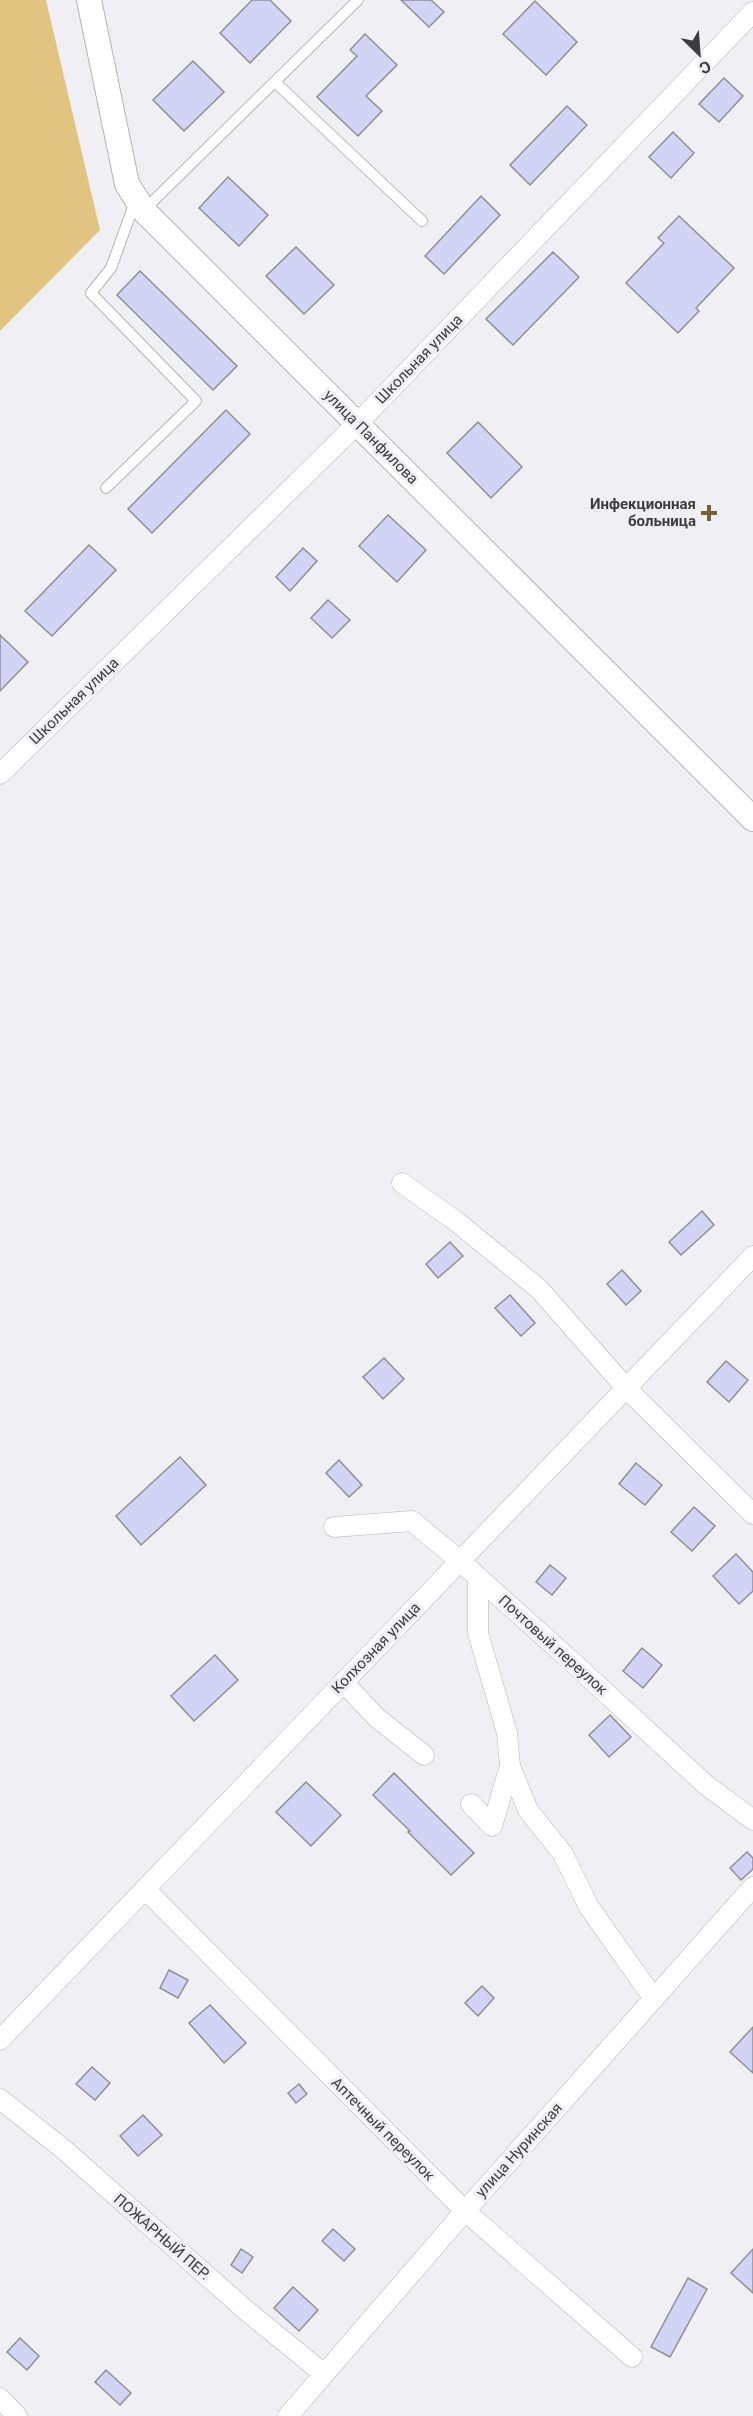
<svg xmlns="http://www.w3.org/2000/svg" width="753" height="2416" font-family="Roboto,sans-serif">
<style>
.green{fill:#e1c47f}
.building{fill:#d2d4f5;stroke:#8f8f93;stroke-width:1.5}
.lines{fill:none;stroke-linecap:round;stroke-linejoin:round}
.service-casing{stroke:#b4b4b8;stroke-width:12}
.minor-casing{stroke:#b4b4b8;stroke-width:21}
.tertiary-casing{stroke:#b4b4b8;stroke-width:26}
.service{stroke:#fff;stroke-width:10}
.minor{stroke:#fff;stroke-width:20}
.tertiary{stroke:#fff;stroke-width:24}
.poi-dot{fill:#766231;stroke:#f0f0f4;stroke-width:2}
.labels{text-anchor:middle;stroke-width:6;stroke-linejoin:round;paint-order:stroke}
.street-label{font-size:15px;fill:#3c3c3e;stroke:#f0f0f4}
.poi-label{font-size:15px;font-weight:bold;fill:#3c3c3e;stroke:#f0f0f4;text-anchor:end}
</style>
<rect width="100%" height="100%" fill="#f0f0f4"/>
<!-- green -->
<path class="green" d="M0,0h46l54,230 -100,101z"/>
<!-- building -->
<g class="building">
<path d="M252,0h18l21,21 -41,42 -30,-30z"/>
<path d="M401,0h30l13,12 -15,15z"/>
<path d="M535,1l42,41 -31,33 -43,-41z"/>
<path d="M365,34l32,31 -31,31 16,15 -24,25 -41,-39 40,-41 -7,-6z"/>
<path d="M193,61l31,31 -40,39 -31,-31z"/>
<path d="M724,78l19,18 -24,26 -20,-18z"/>
<path d="M567,106l20,19 -57,60 -20,-20z"/>
<path d="M673,132l21,21 -23,25 -22,-21z"/>
<path d="M228,177l40,38 -29,31 -40,-38z"/>
<path d="M481,196l19,19 -56,59 -19,-18z"/>
<path d="M679,216l55,52 -38,40 3,3 -21,22 -52,-50 38,-40 -6,-5z"/>
<path d="M296,247l38,38 -30,29 -38,-38z"/>
<path d="M553,252l26,25 -66,68 -27,-26z"/>
<path d="M140,271l97,95 -24,24 -96,-95z"/>
<path d="M226,410l24,24 -98,99 -24,-24z"/>
<path d="M478,422l44,45 -31,31 -44,-45z"/>
<path d="M388,515l38,35 -29,32 -38,-36z"/>
<path d="M89,545l27,25 -64,66 -27,-25z"/>
<path d="M303,548l14,13 -27,30 -14,-14z"/>
<path d="M328,600l22,20 -18,18 -21,-20z"/>
<path d="M0,635l28,27 -28,29z"/>
<path d="M702,1211l12,14 -33,30 -12,-13z"/>
<path d="M450,1242l13,14 -25,22 -12,-14z"/>
<path d="M622,1270l19,21 -15,14 -19,-21z"/>
<path d="M510,1295l25,28 -14,13 -26,-28z"/>
<path d="M384,1358l20,21 -21,20 -20,-22z"/>
<path d="M726,1361l22,19 -19,22 -22,-20z"/>
<path d="M180,1457l26,28 -65,60 -25,-29z"/>
<path d="M339,1460l23,25 -13,12 -23,-24z"/>
<path d="M636,1463l26,22 -17,20 -26,-21z"/>
<path d="M694,1507l21,19 -23,25 -21,-19z"/>
<path d="M736,1554l17,18v19l-14,13 -26,-28z"/>
<path d="M550,1565l16,13 -14,17 -16,-13z"/>
<path d="M642,1648l20,17 -19,23 -20,-17z"/>
<path d="M215,1655l23,25 -44,41 -23,-25z"/>
<path d="M610,1715l21,22 -22,20 -20,-22z"/>
<path d="M394,1773l80,80 -23,22 -43,-43 2,-1 -37,-36z"/>
<path d="M306,1782l35,33 -30,31 -35,-34z"/>
<path d="M747,1852l6,6v11l-12,11 -11,-12z"/>
<path d="M169,1970l19,10 -10,18 -18,-10z"/>
<path d="M482,1986l12,12 -16,18 -13,-13z"/>
<path d="M210,2005l36,38 -22,20 -35,-40z"/>
<path d="M753,2027v46l-23,-21z"/>
<path d="M92,2067l18,16 -15,17 -19,-16z"/>
<path d="M299,2084l8,10 -11,9 -8,-10z"/>
<path d="M143,2115l19,20 -24,21 -18,-20z"/>
<path d="M333,2229l22,20 -11,12 -22,-20z"/>
<path d="M241,2249l12,8 -11,16 -11,-8z"/>
<path d="M753,2249v44l-22,-20z"/>
<path d="M688,2278l19,11 -37,68 -19,-10z"/>
<path d="M293,2287l25,23 -19,21 -25,-23z"/>
<path d="M20,2338l19,18 -12,14 -20,-18z"/>
<path d="M106,2370l25,23 -11,12 -25,-23z"/>
</g>
<g class="lines">
<!-- service casing -->
<g class="service-casing">
<g id="service">
<path d="M275,82l147,139"/>
<path d="M144,210l214,-210"/>
<path d="M106,488l90,-87 -105,-108 20,-25 24,-66"/>
</g>
</g>
<!-- minor casing -->
<g class="minor-casing">
<g id="minor">
<path d="M0,774l357,-350 396,-412"/>
<path d="M402,1183l55,39 82,67 87,99 127,126"/>
<path d="M334,1527l78,-6 48,40 109,98 137,126 47,35"/>
<path d="M343,1682l34,36 47,37"/>
<path d="M510,1766l18,44 35,44 26,53 65,92"/>
<path d="M471,1804l21,22 18,-60 -3,-33 -29,-100v-55"/>
<path d="M145,1889l320,322 167,146"/>
<path d="M0,2040l753,-784"/>
<path d="M0,2099l62,49 186,164 76,62"/>
<path d="M0,2398l17,18"/>
<path d="M288,2416l177,-205 288,-324"/>
</g>
</g>
<!-- tertiary casing -->
<g class="tertiary-casing">
<path id="tertiary" d="M89,0l38,184 17,27 609,608"/>
</g>
<!-- service -->
<use href="#service" class="service"/>
<!-- minor -->
<use href="#minor" class="minor"/>
<!-- tertiary -->
<use href="#tertiary" class="tertiary"/>
</g>
<!-- markers -->
<path class="poi-dot" d="M706 504h6v6h6v6h-6v6h-6v-6h-6v-6h6z"/>
<g class="labels">
<!-- street labels -->
<g class="street-label">
<text transform="translate(419 359) rotate(-46)" y="5">Школьная улица</text>
<text transform="translate(371 437) rotate(45)" y="5">улица Панфилова</text>
<text transform="translate(74 701) rotate(-44)" y="5">Школьная улица</text>
<text transform="translate(553 1645) rotate(42)" y="5">Почтовый переулок</text>
<text transform="translate(376 1648) rotate(-46)" y="5">Колхозная улица</text>
<text transform="translate(383 2129) rotate(45)" y="5">Аптечный переулок</text>
<text transform="translate(519 2150) rotate(-48)" y="5">улица Нуринская</text>
<text transform="translate(162 2237) rotate(41)" y="5">ПОЖАРНЫЙ ПЕР.</text>
</g>
<!-- poi labels -->
<g class="poi-label">
<text x="696" y="509">Инфекционная<tspan x="696" dy="17">больница</tspan></text>
</g>
</g>
<!-- north arrow -->
<g transform="translate(699 54) rotate(155)" stroke="#f0f0f4" stroke-width="4.5" paint-order="stroke">
<path d="M0-4.5L10 22L0 15L-10 22Z" fill="#3c3c3e"/>
<text y="-9" font-size="16" font-weight="bold" text-anchor="middle" fill="#3c3c3e">С</text>
</g>
</svg>
